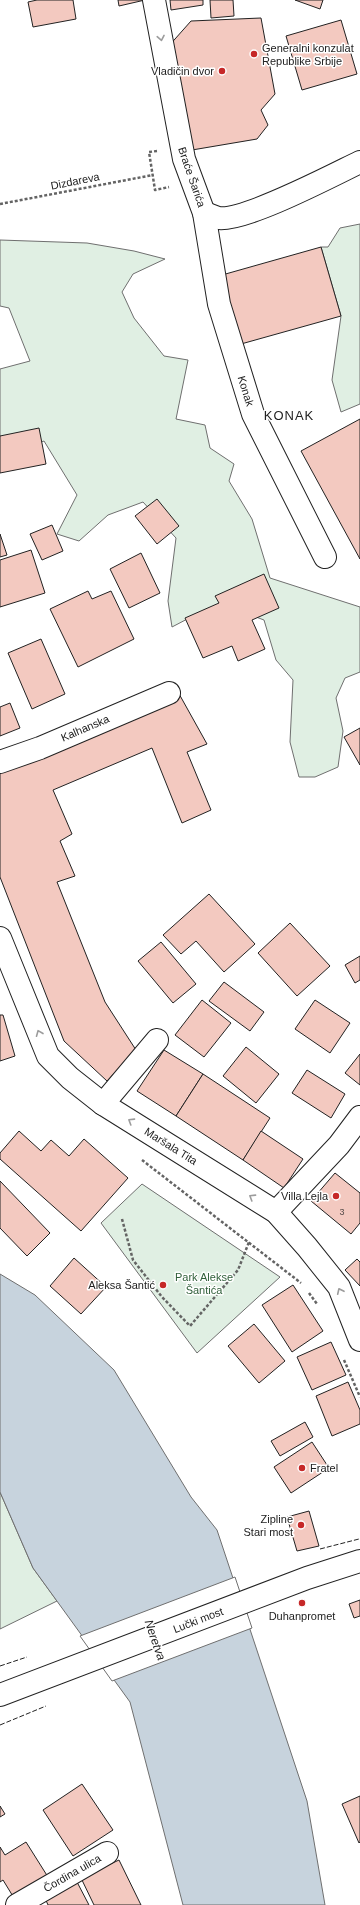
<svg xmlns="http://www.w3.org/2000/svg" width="360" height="1905" font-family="Arial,sans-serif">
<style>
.green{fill:#e0efe3;stroke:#6f6f6f}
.water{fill:#c7d3dd;stroke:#6f6f6f}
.pier{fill:#fff;stroke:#6f6f6f}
.building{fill:#f3c9c0;stroke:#222}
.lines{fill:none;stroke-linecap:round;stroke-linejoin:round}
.minor-casing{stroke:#222;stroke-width:24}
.path{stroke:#646464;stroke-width:2.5;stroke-dasharray:3 2;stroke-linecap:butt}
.minor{stroke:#fff;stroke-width:22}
.fence{stroke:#222;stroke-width:1;stroke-dasharray:5 2;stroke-linecap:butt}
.oneway{stroke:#9c9c9c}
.poi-dot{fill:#c62828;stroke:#fff;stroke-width:1.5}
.labels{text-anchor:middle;stroke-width:3;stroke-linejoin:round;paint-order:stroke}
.number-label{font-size:9px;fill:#564c4a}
.poi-label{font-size:11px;fill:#222;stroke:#fff;text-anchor:end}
.street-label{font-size:11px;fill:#222;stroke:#fff}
.park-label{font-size:11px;fill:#2f5e38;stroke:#fff}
.water-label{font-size:12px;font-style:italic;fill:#222;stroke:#fff}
.quarter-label{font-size:13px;letter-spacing:1px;fill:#222;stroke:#fff}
</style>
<rect width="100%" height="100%" fill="#fff"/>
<!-- green -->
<g class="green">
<path d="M360,224v180l-19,8 -9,-32 9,-64 -20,-69h7l12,-19z"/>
<path d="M0,240l87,3 47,8 31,8 -32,15 -11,18 12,26 30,38 24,4 -12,59 29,6 5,23 24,16 -5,17 23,38 18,59 90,29v65l-15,6 -9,20 7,33 -5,36 -23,10h-16l-9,-35 3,-62 -17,-20 -12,-40 -16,-6 -55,2 -21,11 -4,-26 8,-63 -33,-36 -35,13 -29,26 -22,-7 20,-39 -33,-54 -44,17v-89l30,-8 -21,-53 -9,-2z"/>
<path d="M142,1184l138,93 -83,76 -96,-130z"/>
<path d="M0,1492l33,76 24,33 -57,28z"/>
</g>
<!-- water -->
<path class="water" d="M0,1274l35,21 79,75 77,127 26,33 90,271 18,104h-142l-53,-203 -97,-134 -33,-76z"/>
<!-- pier -->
<path class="pier" d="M235,1577l17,51 -140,53 -32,-45z"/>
<!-- building -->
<g class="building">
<path d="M37,0h36l3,19 -43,8 -5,-25z"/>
<path d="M118,0h27l-26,6z"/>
<path d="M170,0h33v5l-32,5z"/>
<path d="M210,0h23l1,16 -23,2z"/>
<path d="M295,0h28l-3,9z"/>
<path d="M261,18l14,76 -14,16 7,15 -11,14 -65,11 -25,-102 24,-27z"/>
<path d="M341,20l16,54 -55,16 -16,-54z"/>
<path d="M321,247l20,69 -100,28 -19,-69z"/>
<path d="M360,419v140l-59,-108z"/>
<path d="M39,428l7,36 -46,9v-37z"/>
<path d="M157,499l22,27 -22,18 -22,-28z"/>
<path d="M52,525l11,26 -21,9 -12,-26z"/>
<path d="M0,534l7,21 -7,2z"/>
<path d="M31,550l14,43 -45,14v-47z"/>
<path d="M141,553l19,40 -31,15 -19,-39z"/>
<path d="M264,574l15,34 -27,12 13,29 -27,12 -6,-15 -29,12 -18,-40 34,-15 -4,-7z"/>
<path d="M88,591l4,8 19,-8 23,48 -56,28 -28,-58z"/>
<path d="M41,639l24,55 -33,15 -24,-56z"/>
<path d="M178,692l29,52 -20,8 24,58 -29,13 -30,-75 -99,42 19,44 -12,7 15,35 -18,6 48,120 31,48 -29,31 -43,-40 -64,-164v-112z"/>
<path d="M10,703l10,25 -20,8v-29z"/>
<path d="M360,728v37l-16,-28z"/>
<path d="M209,894l46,50 -31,28 -28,-31 -15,13 -18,-19z"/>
<path d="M290,923l40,43 -33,30 -39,-43z"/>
<path d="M161,942l35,42 -23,19 -35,-42z"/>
<path d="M360,956v24l-5,3 -10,-18z"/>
<path d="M224,982l40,30 -14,19 -41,-30z"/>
<path d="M202,1000l29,23 -27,34 -29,-22z"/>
<path d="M315,1000l35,23 -20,30 -35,-24z"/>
<path d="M0,1015h3l12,41 -15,5z"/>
<path d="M246,1047l33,27 -23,29 -33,-27z"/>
<path d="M164,1050l39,24 -27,42 -39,-25z"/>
<path d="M360,1054v31l-15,-12z"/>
<path d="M307,1070l38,24 -14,24 -39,-25z"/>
<path d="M203,1074l67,44 -27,42 -67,-44z"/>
<path d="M19,1131l22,20 10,-11 18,16 15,-17 44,39 -47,53 -81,-72v-6z"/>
<path d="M261,1131l42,28 -19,29 -41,-28z"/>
<path d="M335,1173l25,20v30l-9,11 -40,-33z"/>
<path d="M0,1181l50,52 -23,23 -27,-28z"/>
<path d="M74,1258l32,29 -25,27 -31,-28z"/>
<path d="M357,1259l3,3v24l-15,-16z"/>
<path d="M293,1285l30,46 -31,21 -30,-47z"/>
<path d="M254,1324l31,37 -26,22 -31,-37z"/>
<path d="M331,1342l15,33 -34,15 -15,-33z"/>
<path d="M348,1382l12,28v14l-28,12 -16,-40z"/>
<path d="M305,1422l8,15 -33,19 -9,-15z"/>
<path d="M312,1442l17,26 -38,25 -17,-26z"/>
<path d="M309,1511l10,35 -22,5 -10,-34z"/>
<path d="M360,1600v16l-6,2 -5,-14z"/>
<path d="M82,1784l31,46 -40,26 -30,-46z"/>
<path d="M360,1796v46l-1,1 -17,-39z"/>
<path d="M0,1806l5,8 -5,3z"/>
<path d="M26,1842l22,35 -34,21 -11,-18 -3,2v-35l5,8z"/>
<path d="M119,1860l22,45h-47l-13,-27z"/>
<path d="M77,1882l12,23h-41l-3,-7z"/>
</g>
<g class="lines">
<!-- minor casing -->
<g class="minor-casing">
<g id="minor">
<path d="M154,0l30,159 20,54 15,91 34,110 72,143"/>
<path d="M204,213c5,1 10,4 14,5 26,4 115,-43 142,-56"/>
<path d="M0,762l40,-14 129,-55"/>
<path d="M0,938l48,118 22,22 33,26 173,108 31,35 32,40 21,53"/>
<path d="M103,1104l54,-64"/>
<path d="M276,1212l63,-67 21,-28"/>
<path d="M0,1695l307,-117 53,-17"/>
<path d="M17,1905l90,-52"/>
</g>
</g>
<!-- path -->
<g class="path">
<path d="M157,151l-8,1 6,38 14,-3"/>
<path d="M0,204l153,-29"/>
<path d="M142,1160l159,123"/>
<path d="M122,1219l11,41 29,37 28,29 48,-56 11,-28"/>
<path d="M309,1293l8,11"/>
<path d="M344,1360l16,37"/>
</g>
<!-- minor -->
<use href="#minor" class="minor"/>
<!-- fence -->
<g class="fence">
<path d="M320,1549l39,-10"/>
<path d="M0,1666l27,-9"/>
<path d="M0,1725l46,-19"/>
</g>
</g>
<!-- one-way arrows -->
<defs><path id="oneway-chevron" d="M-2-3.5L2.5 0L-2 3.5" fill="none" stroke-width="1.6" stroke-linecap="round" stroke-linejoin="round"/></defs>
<g class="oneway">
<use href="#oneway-chevron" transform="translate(161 38) rotate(79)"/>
<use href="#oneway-chevron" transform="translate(39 1033) rotate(-112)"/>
<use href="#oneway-chevron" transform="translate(131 1121) rotate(-148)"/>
<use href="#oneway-chevron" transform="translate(252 1197) rotate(-148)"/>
<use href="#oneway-chevron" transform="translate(340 1291) rotate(-115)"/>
</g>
<!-- markers -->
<g class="poi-dot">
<circle cx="254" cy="54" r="4"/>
<circle cx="222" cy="71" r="4"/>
<circle cx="336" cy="1196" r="4"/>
<circle cx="163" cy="1285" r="4"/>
<circle cx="302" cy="1468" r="4"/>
<circle cx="301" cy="1525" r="4"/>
<circle cx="302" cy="1603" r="4"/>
</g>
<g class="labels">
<!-- number labels -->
<g class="number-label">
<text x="342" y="1215">3</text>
</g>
<!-- poi labels -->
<g class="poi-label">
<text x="262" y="52" text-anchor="start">Generalni konzulat<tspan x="262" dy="13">Republike Srbije</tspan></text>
<text x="214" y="75">Vladičin dvor</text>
<text x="328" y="1200">Villa Lejla</text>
<text x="155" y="1289">Aleksa Šantić</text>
<text x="310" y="1472" text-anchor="start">Fratel</text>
<text x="293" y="1523">Zipline<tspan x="293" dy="13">Stari most</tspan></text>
<text x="302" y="1620" text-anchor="middle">Duhanpromet</text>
</g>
<!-- street labels -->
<g class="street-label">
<text transform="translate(192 177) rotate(71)" y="4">Braće Šarića</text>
<text transform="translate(75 181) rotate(-11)" y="4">Dizdareva</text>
<text transform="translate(246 391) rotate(73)" y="4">Konak</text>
<text transform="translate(85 728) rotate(-23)" y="4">Kalhanska</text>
<text transform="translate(171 1146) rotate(32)" y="4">Maršala Tita</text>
<text transform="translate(198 1620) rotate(-21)" y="4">Lučki most</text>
<text transform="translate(72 1873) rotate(-30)" y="4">Čordina ulica</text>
</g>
<!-- park labels -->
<g class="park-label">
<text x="204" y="1281">Park Alekse<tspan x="204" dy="13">Šantića</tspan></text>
</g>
<!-- water labels -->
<g class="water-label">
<text transform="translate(155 1640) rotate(71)" y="4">Neretva</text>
</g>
<!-- quarter labels -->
<g class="quarter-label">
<text x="289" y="420">KONAK</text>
</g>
</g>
</svg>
